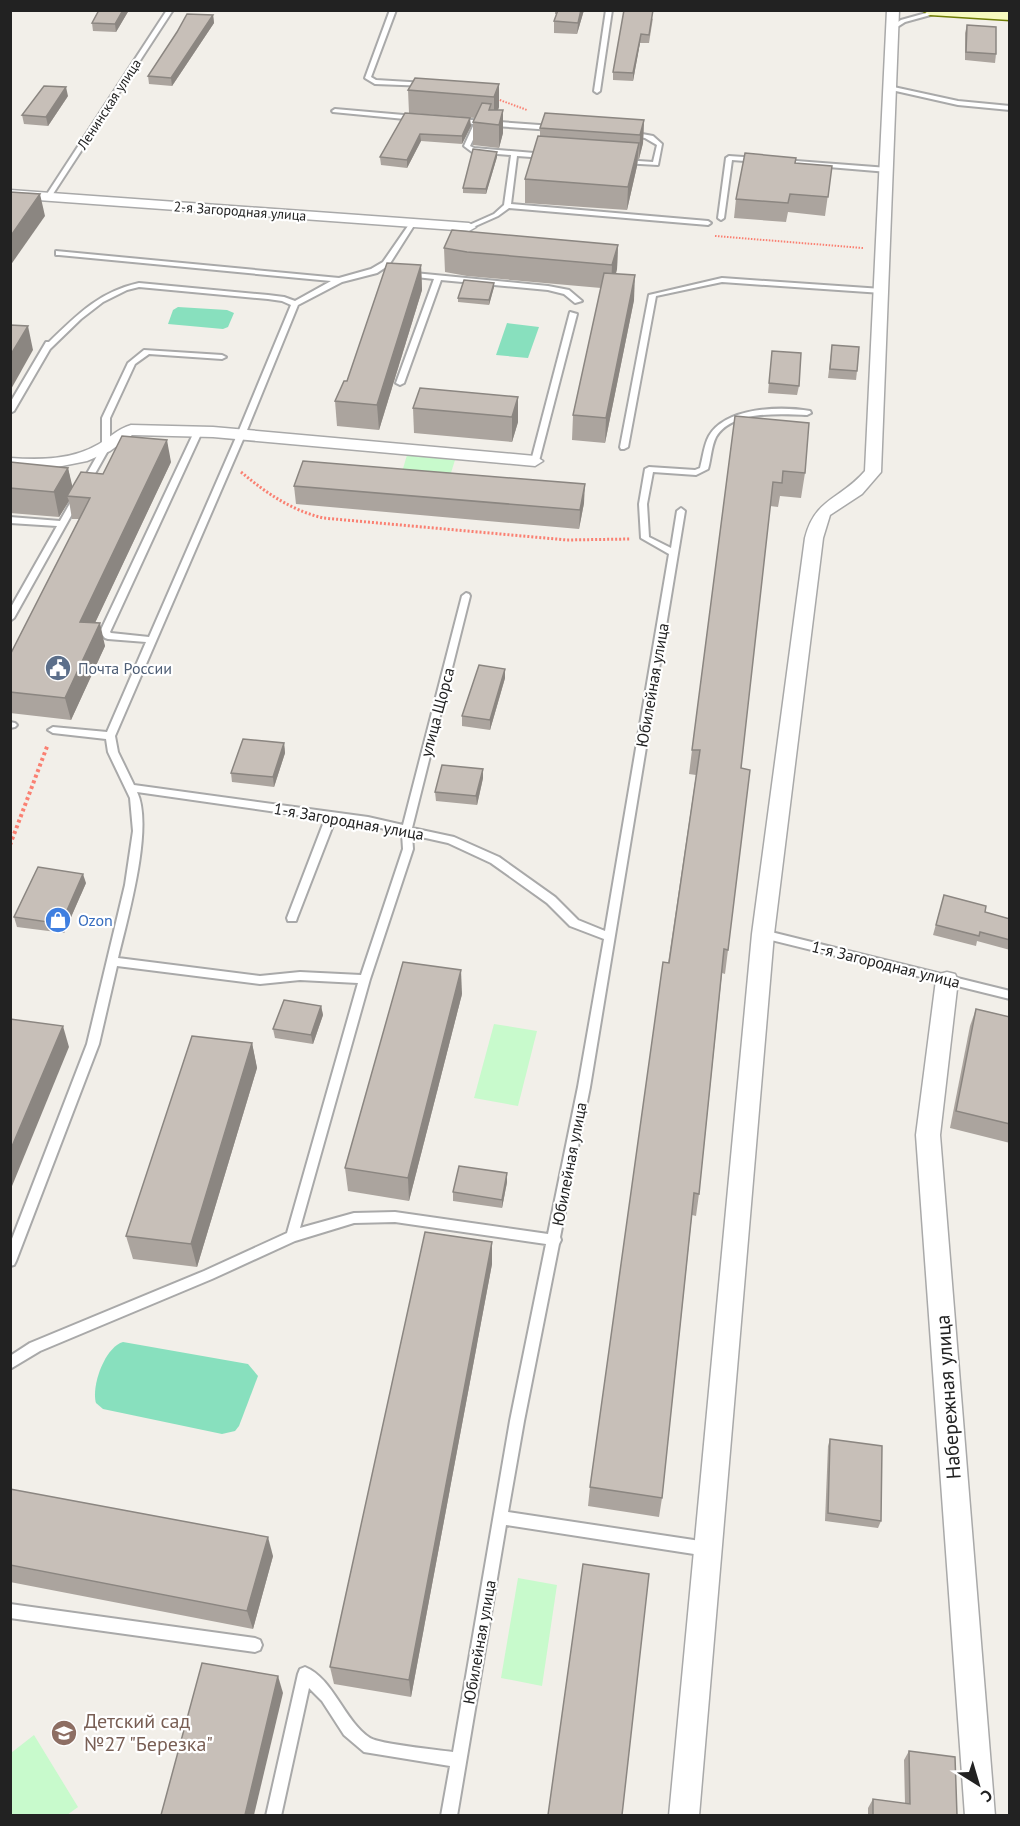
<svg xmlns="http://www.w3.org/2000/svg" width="1020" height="1826" font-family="'PT Sans',sans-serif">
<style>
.park{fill:#c8facc}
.pitch{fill:#88e0be}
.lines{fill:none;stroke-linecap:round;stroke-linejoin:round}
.lane-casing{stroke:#a9a9a9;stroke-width:4}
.street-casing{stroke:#a9a9a9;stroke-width:3}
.secondary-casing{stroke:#707d05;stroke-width:3}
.path-far2{stroke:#fa8072;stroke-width:2;stroke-dasharray:1.5 1.5;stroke-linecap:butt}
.path-far1{stroke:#fa8072;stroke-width:3;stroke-dasharray:2 2;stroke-linecap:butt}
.path{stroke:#fa8072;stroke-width:4;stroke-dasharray:3 3;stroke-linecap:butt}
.lane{fill:#fff;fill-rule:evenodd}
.street{fill:#fff;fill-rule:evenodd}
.secondary{fill:#f7fabf;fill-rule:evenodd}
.wall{fill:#aba49e}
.shaded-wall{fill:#8b8681}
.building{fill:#c7bfb8;stroke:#8b8681;stroke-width:1.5}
.labels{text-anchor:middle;stroke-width:4.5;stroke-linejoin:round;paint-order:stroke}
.far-street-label{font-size:14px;fill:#222;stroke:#fff}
.service-label{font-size:16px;fill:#4e5e75;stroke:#fff;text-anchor:start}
.street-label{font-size:16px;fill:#222;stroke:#fff}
.shop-label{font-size:16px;fill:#366cbe;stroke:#fff;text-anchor:start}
.near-street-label{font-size:20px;fill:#222;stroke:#fff}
.near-education-label{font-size:20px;fill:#785e54;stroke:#fff;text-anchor:start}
</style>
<rect width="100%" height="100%" fill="#f2efe9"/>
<!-- park -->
<g class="park">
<path d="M407,455l48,5 -5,16 -48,-4z"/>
<path d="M494,1024l43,7 -19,75 -44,-8z"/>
<path d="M518,1578l39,7 -15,101 -41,-8z"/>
<path d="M34,1735l44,72 -11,8h-56v-62z"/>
</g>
<!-- pitch -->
<g class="pitch">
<path d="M178,307l49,3 7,3 -6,14 -5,2 -55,-5 5,-14z"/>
<path d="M507,323l32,4 -11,31 -32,-3z"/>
<path d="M123,1342l125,22 10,12 -19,50 -4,5 -13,3 -119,-25 -7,-6c-5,-17 9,-56 27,-61z"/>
</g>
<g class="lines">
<!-- lane casing -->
<g class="lane-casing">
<g id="lane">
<path d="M167,10h6l-122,187 -5,1 -1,-1z"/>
<path d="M390,10h6l-25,67 5,3 50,3 2,1v2l-53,-2 -10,-6z"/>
<path d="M606,10h6l-12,81 -3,2 -3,-2z"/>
<path d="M937,10l8,1 -40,11 -11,7 -5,-1 12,-8z"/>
<path d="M889,86l69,15 52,5v4l-52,-5 -71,-16 -1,-1z"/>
<path d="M335,109l80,7 3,2 -3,2 -82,-8 -1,-1z"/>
<path d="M458,119l95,7 3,2 -3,2 -73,-5 -10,21 4,2 72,6 3,2 -3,2 -29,-2 -6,48 197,17 3,2 -3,2 -199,-17 -11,8 -27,12h-4v-2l27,-12 10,-9 7,-50 -39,-3 -8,-6 10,-22 -18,-2v-2z"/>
<path d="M631,132l22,4 9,8 -4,21 -36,-2v-2l2,-1 29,2 4,-17 -12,-7 -16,-3 -1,-1z"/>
<path d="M729,156l29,2 3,2 -3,2 -26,-2 -8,58 -3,2 -3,-2 8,-60z"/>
<path d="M783,160l105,8 3,2 -3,2 -107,-9 -1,-1z"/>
<path d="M410,223l5,1 -26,41 -12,8 -35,9 -44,23 -53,130 -130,301 3,16 16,33 234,32 35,8 59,-229 4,-3 3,1 1,2 -58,232 42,9 45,20 56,40 23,23 27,11 64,-377 -28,-16 -2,-34 6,-35 4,-2 46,3 5,-2c3,-11 4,-23 9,-32 17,-29 72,-30 101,-25l1,2 -4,2c-26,-1 -75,-5 -91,22 -5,10 -5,22 -8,32l-12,6 -43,-3 -6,32 2,33 22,11 6,-37 4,-3 4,3 -95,576 -30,150 1,3 -2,4 -35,177 -16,91 199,30 5,2 2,5 -2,5 -5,2 -201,-31 -49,291h-16l9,-50 -86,-14 -20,-17 -22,-34 -13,-13 -28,128h-15l32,-142 2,-5 5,-2c28,11 39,54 65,71 9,6 68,12 83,14l57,-331 36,-177 -151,-22 -41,1 -59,18 -83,38 -172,72 -30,18v-13l20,-13 174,-72 83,-38 71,-250 -58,-3 -40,4 -143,-18 -18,78 -83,217 -2,4 -4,1v-22l77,-200 38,-159 8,-54 -3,-33 -22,-46 -2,-13 -53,-6 -5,-3 5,-3 54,5 39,-90 -38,-3 -3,-1 -5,-6 94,-200 4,-2 4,2 -92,200 1,1 38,4 88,-202 54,-130 -9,-4 -14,-2 -129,-12 -12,3 -24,12 -22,17 -31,30 -36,62 -4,2v-10l36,-61h3c29,-28 50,-50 90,-59l129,12 16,2 11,4 36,-20 -272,-26h-3v-4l283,27 32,-9 12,-7zM137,792l188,27 -38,99 1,3h8l1,-3 38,-98 33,5 34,8 1,16 -42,126 -61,-3 -40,4 -142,-18c9,-38 36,-131 19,-166zM412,835l36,8 43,20 56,40 23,23 34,13 -26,148 -30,147 -153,-22 -41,1 -54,15 70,-249 43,-130z"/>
<path d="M404,272l144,14 21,4 13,11 -7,2 -11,-9 -16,-4 -107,-10 -37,103 -4,2 -4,-2 38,-104 -27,-3 -4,-2z"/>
<path d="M722,278l160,11 4,2 -4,2 -160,-11 -66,14 -28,151 -4,2h-3l-1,-2 29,-152z"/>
<path d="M570,312l7,2 -38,147 -4,2 -4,-2z"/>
<path d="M144,350l78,5 4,2 -4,2 -73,-5 -14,10 -25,54v29l-22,39h-6l-1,-2 21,-37v-29l26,-55z"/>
<path d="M77,495l4,3 -67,120 -4,3v-12l47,-83 -47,-3v-6l50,4 13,-23z"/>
<path d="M10,722l5,1 2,2 -2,2 -5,1z"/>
<path d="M763,930l247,61v8l-251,-62 -1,-3 1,-3z"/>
<path d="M10,1604l245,34 5,2 2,5 -2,5 -5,2 -245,-34z"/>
</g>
</g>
<!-- street casing -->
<g class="street-casing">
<g id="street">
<path d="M887,10h12l-18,462 -19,22 -32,21 -7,23 -49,396 -75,882h-30l83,-882 53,-396c10,-40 35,-38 60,-67z"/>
<path d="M10,190l459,33 7,4 -7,4 -459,-33z"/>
<path d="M131,425l82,2 322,29 8,5 -8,5 -322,-29 -81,-2 -22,16 -23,10 -40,8 -37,-1v-10c31,2 62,2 89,-14 12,-7 18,-15 32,-19z"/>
<path d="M947,972l8,2 3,6 -18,155 55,681h-30l-49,-681 20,-155 3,-6z"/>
</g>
</g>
<!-- secondary casing -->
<g class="secondary-casing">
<path id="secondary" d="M922,10h88v10l-80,-5z"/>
</g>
<!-- path-far2 -->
<g class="path-far2">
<path d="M497,99l30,11"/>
<path d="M715,236l148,12"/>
</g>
<!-- path-far1 -->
<path class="path-far1" d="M241,472c25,21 50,38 82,46l244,22 63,-1"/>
<!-- path -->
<path class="path" d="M10,845l38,-101"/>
<!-- lane -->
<use href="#lane" class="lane"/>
<!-- street -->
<use href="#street" class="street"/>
<!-- secondary -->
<use href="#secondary" class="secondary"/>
</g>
<!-- wall -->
<g class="wall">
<path d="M129,10l-13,22 -23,-1 -1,-8z"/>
<path d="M555,10h29l-7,24 -23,-1v-12l3,-7h-2z"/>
<path d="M213,15l1,8 -42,63 -23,-2 -1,-8z"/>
<path d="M653,18l-4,25h-9l-7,38 -20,-1v-8z"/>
<path d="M967,25l29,29 -1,9 -30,-3v-27z"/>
<path d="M499,84v23l-1,3 5,23 -4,15 -26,-3v-23l2,-4 -66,-5 -1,-23z"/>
<path d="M68,96l-20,30 -24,-2 -2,-9z"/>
<path d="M405,113l66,13 -9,18 -41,-3 -14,27 -26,-3 -1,-8z"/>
<path d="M644,120l-1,23 -4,16h-1l-1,7 -10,44 -102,-7v-24l15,-43v-8z"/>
<path d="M497,157l-11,37 -23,-1v-5z"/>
<path d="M795,163l37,3 -7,50 -37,-4 -2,10 -52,-4 2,-19z"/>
<path d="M618,245l-1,24 -1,5 18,26 -29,143 -33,-3 1,-25 28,-127 -134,-12 -22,-4 -1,-24z"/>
<path d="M421,265l1,25 -43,140 -42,-4 -2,-25z"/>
<path d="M494,283v4l-5,18 -31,-3v-4z"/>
<path d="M832,345l25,26 -1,9 -28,-2z"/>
<path d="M772,351l27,35 -2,9 -29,-2z"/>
<path d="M518,397v25l-6,20 -98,-9 -1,-25z"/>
<path d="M735,416l70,57 -4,25 -21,-2 -2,11 -8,-1 -29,262 -13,182 -3,24 -3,-1 -23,221 -3,22 -4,-1 -30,283 -3,19 -71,-11 2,-19 106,-712 -7,-1 3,-24z"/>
<path d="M10,462l58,6 4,20 31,-14 68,-12 -76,161 10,23 -34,74 -61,-7v-58l70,-136h-8l-3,-18 -10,16 -49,-4z"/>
<path d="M294,486l290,17 -5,26 -283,-25z"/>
<path d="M505,669v9l-15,52 -28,-4v-10z"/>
<path d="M284,743l1,10 -11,34 -42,-5 -1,-9z"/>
<path d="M483,778l-6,27 -41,-4 -1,-9z"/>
<path d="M86,883l-22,50 -47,-6 -3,-10z"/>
<path d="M944,895l41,17 25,7v31l-33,-9 -1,5 -43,-11z"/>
<path d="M462,994l-53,207 -61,-10 -3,-23z"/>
<path d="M321,1006l2,9 -10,29 -38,-6 -2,-9z"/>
<path d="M976,1009l34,8v126l-60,-15 20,-102z"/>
<path d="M252,1043l5,25 -60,199 -64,-8 -7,-23z"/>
<path d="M507,1182l-5,26 -49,-7v-9z"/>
<path d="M492,1242v22l-81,433 -77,-13 -4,-17z"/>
<path d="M830,1439l51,82 -3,7 -53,-7 3,-75z"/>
<path d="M10,1489l263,67 -20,73 -243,-47z"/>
<path d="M909,1751l48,64h-89v-7l5,-9 32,5 -1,-44z"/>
</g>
<!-- shaded-wall -->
<g class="shaded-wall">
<path d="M123,10h6l-13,22 -1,-8z"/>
<path d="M581,10h3l-7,24 1,-11z"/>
<path d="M213,15l1,8 -42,63 -1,-8z"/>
<path d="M641,34l-1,9 -7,38v-8z"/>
<path d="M499,84v23l-5,13v-23z"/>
<path d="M66,87l2,9 -20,30 -2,-9z"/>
<path d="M503,110v23l-4,15v-23z"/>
<path d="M470,118l1,8 -9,18v-8z"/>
<path d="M644,120l-1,23 -4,16 1,-24z"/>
<path d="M420,134l1,7 -14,27v-8z"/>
<path d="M639,143l-2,23 -10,44 1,-23z"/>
<path d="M497,152v5l-11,37v-5z"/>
<path d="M40,194l5,22 -35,50v-29z"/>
<path d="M618,245l-1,24 -6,20 1,-24z"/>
<path d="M421,265l1,25 -43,140 -2,-25z"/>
<path d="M635,275l-1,25 -29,143 1,-25z"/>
<path d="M494,283v4l-5,18v-5z"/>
<path d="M28,326l5,24 -23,41v-35z"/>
<path d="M518,397v25l-6,20v-25z"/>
<path d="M167,440l4,22 -86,182 -5,-22z"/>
<path d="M68,468l6,25 -7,3 2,5 -10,16 -5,-25z"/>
<path d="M585,484l-1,19 -5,26 1,-19z"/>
<path d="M100,623l5,23 -34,74 -6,-22z"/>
<path d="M505,669v9l-15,52v-10z"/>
<path d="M284,743l1,10 -11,34 -1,-10z"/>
<path d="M483,769v9l-6,27 -1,-9z"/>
<path d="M83,874l3,9 -22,50 -3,-9z"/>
<path d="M461,970l1,24 -53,207 -1,-23z"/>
<path d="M321,1006l2,9 -10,29 -2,-9z"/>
<path d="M63,1026l6,21 -59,144v-40z"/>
<path d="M252,1043l5,25 -60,199 -6,-23z"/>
<path d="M507,1173v9l-5,26v-8z"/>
<path d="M492,1242v22l-81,433 -2,-17z"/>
<path d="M268,1537l5,19 -20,73 -6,-18z"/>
<path d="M278,1676l5,17 -29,122h-9z"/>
</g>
<!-- building -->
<g class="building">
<path d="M99,10h24l-8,14 -23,-1z"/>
<path d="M558,10h23l-3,13 -24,-2z"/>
<path d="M624,10h29l-4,25 -8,-1 -8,39 -20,-1z"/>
<path d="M187,14l26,1 -42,63 -23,-2 29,-44z"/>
<path d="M967,25l29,2v27l-30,-2z"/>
<path d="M415,78l84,6 -5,13 -86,-7z"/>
<path d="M44,86l22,1 -20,30 -24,-2z"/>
<path d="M482,103l9,1 -2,6h14l-4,15 -26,-3z"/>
<path d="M405,113l65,5 -8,18 -42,-2 -13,26 -27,-3z"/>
<path d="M545,113l99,7 -4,15 -100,-7z"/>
<path d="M538,136l101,7 -11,44 -103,-8z"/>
<path d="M473,149l24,3 -11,37 -23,-1z"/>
<path d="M745,153l51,5 -1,5 37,3 -4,31 -38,-3 -2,9 -52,-4z"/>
<path d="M10,192l30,2 -30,43z"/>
<path d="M452,230l166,15 -6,20 -145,-13 -23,-4z"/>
<path d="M387,263l34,2 -44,140 -42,-4 9,-20h3z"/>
<path d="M604,273l31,2 -29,143 -33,-3z"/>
<path d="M464,280l30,3 -5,17 -31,-2z"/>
<path d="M10,325l18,1 -18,30z"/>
<path d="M832,345l27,2 -2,24 -27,-2z"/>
<path d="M772,351l29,2 -2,33 -30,-3z"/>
<path d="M420,388l98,9 -6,20 -99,-9z"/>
<path d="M735,416l74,7 -4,50 -22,-2 -1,12 -9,-1 -32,286 9,2 -22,180 -4,-1 -25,245 -5,-1 -32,305 -72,-11 73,-525 6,1 31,-213h-8z"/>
<path d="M122,436l45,4 -87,182 20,1 -35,75 -55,-6v-37l80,-157 -23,-2 14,-24 22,2z"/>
<path d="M303,461l282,23 -5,26 -286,-24z"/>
<path d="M10,462l58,6 -14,24 -44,-4z"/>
<path d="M479,665l26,4 -15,51 -28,-4z"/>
<path d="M243,739l41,4 -11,34 -42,-4z"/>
<path d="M442,765l41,4 -7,27 -41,-4z"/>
<path d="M38,867l45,7 -22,50 -47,-7z"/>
<path d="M944,895l42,11 -1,6 25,7v21l-30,-8 -1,4 -43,-11z"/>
<path d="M403,962l58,8 -53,208 -63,-10z"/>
<path d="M284,1000l37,6 -10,29 -38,-6z"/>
<path d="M976,1009l34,8v107l-54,-13z"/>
<path d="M10,1019l53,7 -53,125z"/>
<path d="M192,1036l60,7 -61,201 -65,-8z"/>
<path d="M459,1166l48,7 -5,27 -49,-8z"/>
<path d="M425,1232l67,10 -83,438 -79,-13z"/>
<path d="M830,1439l52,7 -1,75 -53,-8z"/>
<path d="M10,1489l258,48 -21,74 -237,-46z"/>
<path d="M583,1564l66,10 -27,241h-74z"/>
<path d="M202,1663l76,13 -33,139h-84z"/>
<path d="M909,1751l46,6 2,58h-84v-16l37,5z"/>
</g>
<!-- icons -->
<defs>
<g id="civic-disc" transform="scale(1.35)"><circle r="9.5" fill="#5c6f8a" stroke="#fff"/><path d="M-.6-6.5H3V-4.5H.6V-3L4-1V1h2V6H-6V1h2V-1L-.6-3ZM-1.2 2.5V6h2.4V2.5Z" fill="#fff"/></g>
<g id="shop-disc" transform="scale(1.35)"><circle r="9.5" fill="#3f7fe0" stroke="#fff"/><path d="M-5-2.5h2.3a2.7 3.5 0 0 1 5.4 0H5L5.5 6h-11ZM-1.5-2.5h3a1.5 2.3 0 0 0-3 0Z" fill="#fff"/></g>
<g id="school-disc" transform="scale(1.35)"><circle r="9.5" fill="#8d6e63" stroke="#fff"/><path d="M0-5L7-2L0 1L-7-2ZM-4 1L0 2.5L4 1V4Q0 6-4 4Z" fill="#fff"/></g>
</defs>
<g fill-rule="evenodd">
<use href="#civic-disc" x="58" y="668"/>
<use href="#shop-disc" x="58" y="920"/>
<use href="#school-disc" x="64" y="1733"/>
</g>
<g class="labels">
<!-- far-street labels -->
<g class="far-street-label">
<text transform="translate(109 104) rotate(-57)" y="5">Ленинская улица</text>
<text transform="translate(240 211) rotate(4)" y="5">2-я Загородная улица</text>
</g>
<!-- service labels -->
<g class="service-label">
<text x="78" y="674">Почта России</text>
</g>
<!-- street labels -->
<g class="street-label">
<text transform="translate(652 685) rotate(-80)" y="6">Юбилейная улица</text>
<text transform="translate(437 712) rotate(-75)" y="6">улица Щорса</text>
<text transform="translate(349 821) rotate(10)" y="6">1-я Загородная улица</text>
<text transform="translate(886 964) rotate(14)" y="6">1-я Загородная улица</text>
<text transform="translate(569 1164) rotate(-79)" y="6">Юбилейная улица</text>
<text transform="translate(479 1642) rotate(-80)" y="6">Юбилейная улица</text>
</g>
<!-- shop labels -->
<g class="shop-label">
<text x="78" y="926">Ozon</text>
</g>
<!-- near-street labels -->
<g class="near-street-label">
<text transform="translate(948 1397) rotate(-94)" y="7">Набережная улица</text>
</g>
<!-- near-education labels -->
<g class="near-education-label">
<text x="84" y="1728">Детский сад<tspan x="84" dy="23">№27 "Березка"</tspan></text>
</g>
</g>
<!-- border -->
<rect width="1020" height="1826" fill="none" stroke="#222222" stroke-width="24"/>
<!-- north arrow -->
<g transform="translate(978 1784) rotate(143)" stroke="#ffffff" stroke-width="4.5" paint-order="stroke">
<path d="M0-4.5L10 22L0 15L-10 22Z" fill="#222222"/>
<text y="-9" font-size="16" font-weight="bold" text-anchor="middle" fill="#222222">С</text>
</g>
</svg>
